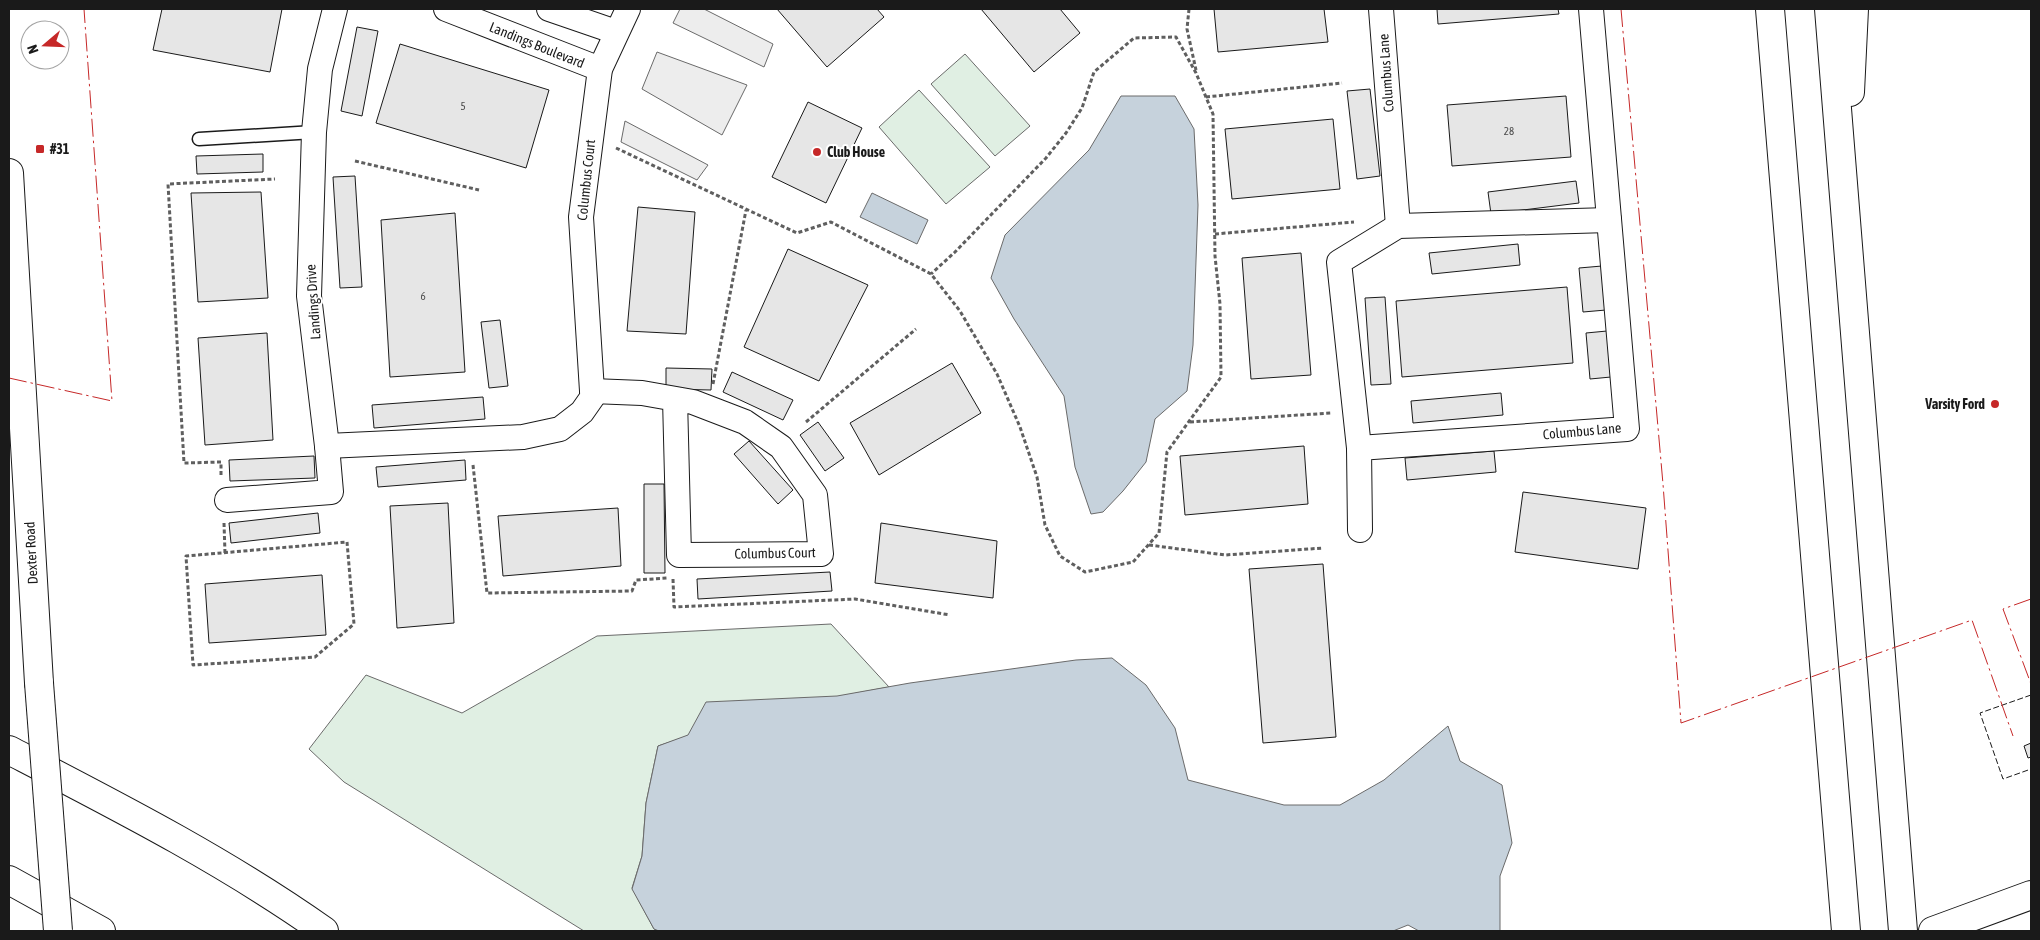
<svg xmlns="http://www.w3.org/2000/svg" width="2040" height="940" font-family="'Asap Condensed',sans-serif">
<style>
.green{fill:#e0efe3;stroke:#6a6a6a}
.parking{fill:#ededed;stroke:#6a6a6a}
.water{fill:#c6d2dc;stroke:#6a6a6a}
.building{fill:#e6e6e6;stroke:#1a1a1a}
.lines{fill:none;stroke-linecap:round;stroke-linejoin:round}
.service-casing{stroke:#1a1a1a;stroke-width:15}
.minor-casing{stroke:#1a1a1a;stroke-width:26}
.secondary-casing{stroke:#1a1a1a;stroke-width:30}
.motorway-casing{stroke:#1a1a1a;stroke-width:30}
.path{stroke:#5f5f5f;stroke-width:3;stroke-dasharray:4 2.5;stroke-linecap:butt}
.service{stroke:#fff;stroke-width:12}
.minor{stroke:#fff;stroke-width:24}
.secondary{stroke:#fff;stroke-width:28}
.motorway{stroke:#fff;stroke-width:28}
.secondary-bridge-casing{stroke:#1a1a1a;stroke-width:30;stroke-linecap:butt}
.secondary-bridge{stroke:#fff;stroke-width:28}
.fence{stroke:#1a1a1a;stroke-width:1;stroke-dasharray:6 2.5;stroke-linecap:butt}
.power{stroke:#c62828;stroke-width:1;stroke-dasharray:18 4 2.5 4;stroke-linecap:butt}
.poi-dot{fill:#c62828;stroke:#fff;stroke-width:2}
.labels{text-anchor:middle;stroke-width:4;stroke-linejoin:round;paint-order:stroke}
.number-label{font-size:11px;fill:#4d4d4d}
.street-label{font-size:14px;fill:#1a1a1a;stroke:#fff}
.poi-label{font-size:14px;font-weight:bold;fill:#1a1a1a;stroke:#fff;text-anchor:start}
</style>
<rect width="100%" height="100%" fill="#fff"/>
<!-- green -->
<g class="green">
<path d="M965,54l65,72 -35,30 -64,-72z"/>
<path d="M919,90l71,77 -44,37 -67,-77z"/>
<path d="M831,624l58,63c-78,14 -156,33 -231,59l-12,57 -4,53 -10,32 22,41 5,2h-75l-240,-149 -35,-33 57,-74 96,38 135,-77z"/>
</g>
<!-- parking -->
<g class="parking">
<path d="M680,9h24l69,35 -9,23 -91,-44z"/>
<path d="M657,52l90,33 -25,50 -80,-46z"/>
<path d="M625,121l83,44 -11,15 -76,-38z"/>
</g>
<!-- water -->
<g class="water">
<path d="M1121,96h54l19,33 4,76 -5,140 -6,46 -32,28 -9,43 -23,29 -20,21 -12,2 -16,-47 -11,-71 -50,-77 -23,-41 14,-43 84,-85z"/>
<path d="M872,193l56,27 -11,24 -57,-27z"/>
<path d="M1112,658l34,27 29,43 13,52 96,25h56l44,-25 64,-54 12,35 42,24 10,58 -12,33v55h-81l-11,-6 -15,6h-734l-5,-2 -22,-40 10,-33 4,-53 12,-57 30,-11 18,-33 131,-6 73,-13 166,-23z"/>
</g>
<!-- building -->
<g class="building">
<path d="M162,9h120l-12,63 -117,-22z"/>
<path d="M777,9h100l7,8 -57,50z"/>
<path d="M981,9h79l20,24 -46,39z"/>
<path d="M1214,9h110l4,33 -110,10z"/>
<path d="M1437,9h121l1,5 -121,10z"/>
<path d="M357,27l21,4 -16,85 -21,-5z"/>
<path d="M400,44l149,46 -23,78 -150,-45z"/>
<path d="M1370,89l10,87 -23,3 -10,-88z"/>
<path d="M1566,96l5,61 -119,9 -5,-61z"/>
<path d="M808,102l54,26 -36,75 -54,-26z"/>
<path d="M1333,119l7,70 -108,10 -7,-70z"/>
<path d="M263,154v18l-66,2 -1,-18z"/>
<path d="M355,176l7,111 -22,1 -7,-111z"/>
<path d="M1576,181l3,22 -88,11 -3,-22z"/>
<path d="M261,192l7,106 -70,4 -7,-109z"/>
<path d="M638,207l57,5 -9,122 -59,-3z"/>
<path d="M455,213l10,159 -75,5 -9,-157z"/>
<path d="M1518,244l2,21 -88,9 -3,-21z"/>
<path d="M788,249l80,36 -49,96 -75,-34z"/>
<path d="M1301,253l10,122 -60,4 -9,-121z"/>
<path d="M1602,266l4,44 -23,2 -4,-44z"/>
<path d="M1567,287l6,76 -171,14 -6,-76z"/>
<path d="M1385,297l6,87 -20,1 -6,-87z"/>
<path d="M500,320l8,66 -19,2 -8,-66z"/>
<path d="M1607,331l4,46 -21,2 -4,-46z"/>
<path d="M267,333l6,107 -68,5 -7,-107z"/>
<path d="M952,363l29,50 -102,62 -29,-52z"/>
<path d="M666,368l46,1 -1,21 -45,-1z"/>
<path d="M732,372l61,28 -10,20 -60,-28z"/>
<path d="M1501,393l2,22 -90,8 -2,-22z"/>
<path d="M483,397l2,22 -111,9 -2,-23z"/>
<path d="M818,422l26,36 -19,13 -25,-36z"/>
<path d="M749,441l44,49 -15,14 -44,-50z"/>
<path d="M1304,446l4,58 -123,11 -5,-59z"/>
<path d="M1494,451l2,21 -89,8 -2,-22z"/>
<path d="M314,456l1,22 -85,3 -1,-21z"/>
<path d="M465,460l1,20 -88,7 -2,-20z"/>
<path d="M644,484h20l1,89h-21z"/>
<path d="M1523,492l123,16 -8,61 -123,-17z"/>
<path d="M448,503l6,120 -57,5 -7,-122z"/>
<path d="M618,508l3,58 -118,10 -5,-60z"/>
<path d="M318,513l2,20 -89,10 -2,-20z"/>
<path d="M881,523l116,18 -4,57 -118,-15z"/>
<path d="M1323,564l13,173 -73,6 -14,-174z"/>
<path d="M830,572l2,19 -134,8 -1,-20z"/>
<path d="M322,575l4,60 -117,8 -4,-59z"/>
<path d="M2031,743v14l-3,1 -4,-12z"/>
</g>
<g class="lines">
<!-- service casing -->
<g class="service-casing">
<path id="service" d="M199,139l115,-7"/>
</g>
<!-- minor casing -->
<g class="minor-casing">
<g id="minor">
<path d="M446,9l154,60"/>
<path d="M549,9l67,23"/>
<path d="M1381,9l17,217"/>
<path d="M592,391l50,2 51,9 52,20 36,25 34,48 6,59 -142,1 -4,-156"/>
<path d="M327,446l196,-9 37,-8 22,-17 14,-20 -4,-1 -11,-174 19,-148 28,-60"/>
<path d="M1359,448l-20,-186 59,-36 211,-6"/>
<path d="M227,500l104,-8 -4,-46 -18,-150 5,-164 6,-63 15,-60"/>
<path d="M1360,530l-1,-82 268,-19 -36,-420"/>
</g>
</g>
<!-- secondary casing -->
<g class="secondary-casing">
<g id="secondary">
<path d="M9,173l30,510"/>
<path d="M1933,931l98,-36"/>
</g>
</g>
<!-- motorway casing -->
<g class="motorway-casing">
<g id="motorway">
<path d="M1770,9l76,922"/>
<path d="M1829,9l74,922"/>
<path d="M1850,92l4,-83"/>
<path d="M9,750c108,56 216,111 315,181"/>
<path d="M9,880l92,51"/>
</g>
</g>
<!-- path -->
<g class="path">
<path d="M1189,9l-2,20 9,41"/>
<path d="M1206,97l136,-14"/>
<path d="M616,148l181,85 34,-11 100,52 29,37 37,63 23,53 17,50 8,48 15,31 25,16 48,-10 26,-29 8,-81 54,-75 -1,-73 -5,-48 -2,-142 -17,-41 -20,-36 -42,1 -40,34 -12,36 -16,25 -20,25 -91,94 -24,22"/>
<path d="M355,161l124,29"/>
<path d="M1215,234l139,-12"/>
<path d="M713,384l33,-174"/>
<path d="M806,422l110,-93"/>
<path d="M1190,422l141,-9"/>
<path d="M473,465l14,128 145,-2 4,-11 32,-2"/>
<path d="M221,475v-13l-37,1 -16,-279 107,-5"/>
<path d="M224,523l1,30"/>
<path d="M347,542l7,82 -39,33 -122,8 -7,-109z"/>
<path d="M1149,545l76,10 98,-7"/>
<path d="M673,579l1,28 181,-8 95,16"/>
</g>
<!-- service -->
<use href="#service" class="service"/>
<!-- minor -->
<use href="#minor" class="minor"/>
<!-- secondary -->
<use href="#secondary" class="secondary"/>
<!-- motorway -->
<use href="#motorway" class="motorway"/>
<!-- secondary-bridge casing -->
<g class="secondary-bridge-casing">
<path id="secondary-bridge" d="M39,683l19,248"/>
</g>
<!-- secondary-bridge -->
<use href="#secondary-bridge" class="secondary-bridge"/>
<!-- fence -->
<path class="fence" d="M2031,695l-51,18 23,66 28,-10"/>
<!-- power -->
<g class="power">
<path d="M1621,9l42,475 18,239 291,-103 41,116"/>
<path d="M9,378l103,23 -28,-392"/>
<path d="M2031,599l-28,10 28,75"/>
</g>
</g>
<!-- markers -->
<g class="poi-dot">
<rect x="35" y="144" width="10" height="10" rx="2.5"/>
<circle cx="817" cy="152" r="5"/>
<circle cx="1995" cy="404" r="5"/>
</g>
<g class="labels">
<!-- number labels -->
<g class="number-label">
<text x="463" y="110">5</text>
<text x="1509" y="135">28</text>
<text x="423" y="300">6</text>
</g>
<!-- street labels -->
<g class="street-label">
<text transform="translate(537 45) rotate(22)" y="5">Landings Boulevard</text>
<text transform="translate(1386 73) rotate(-94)" y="5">Columbus Lane</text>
<text transform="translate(586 180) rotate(-84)" y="5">Columbus Court</text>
<text transform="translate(313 302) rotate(-94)" y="5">Landings Drive</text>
<text transform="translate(1582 431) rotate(-5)" y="5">Columbus Lane</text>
<text transform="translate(31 553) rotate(-93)" y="5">Dexter Road</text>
<text transform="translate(775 553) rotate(-1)" y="5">Columbus Court</text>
</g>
<!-- poi labels -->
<g class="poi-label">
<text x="50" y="154">#31</text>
<text x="827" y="157">Club House</text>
<text x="1985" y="409" text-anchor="end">Varsity Ford</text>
</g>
</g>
<!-- border -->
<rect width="2040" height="940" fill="none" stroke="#1a1a1a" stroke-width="20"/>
<!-- north arrow -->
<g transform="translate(45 45) rotate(251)"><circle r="24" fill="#ffffff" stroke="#a3a3a3"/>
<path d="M0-4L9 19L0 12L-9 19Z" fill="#c62828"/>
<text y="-8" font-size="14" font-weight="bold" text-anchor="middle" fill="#1a1a1a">N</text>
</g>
</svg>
